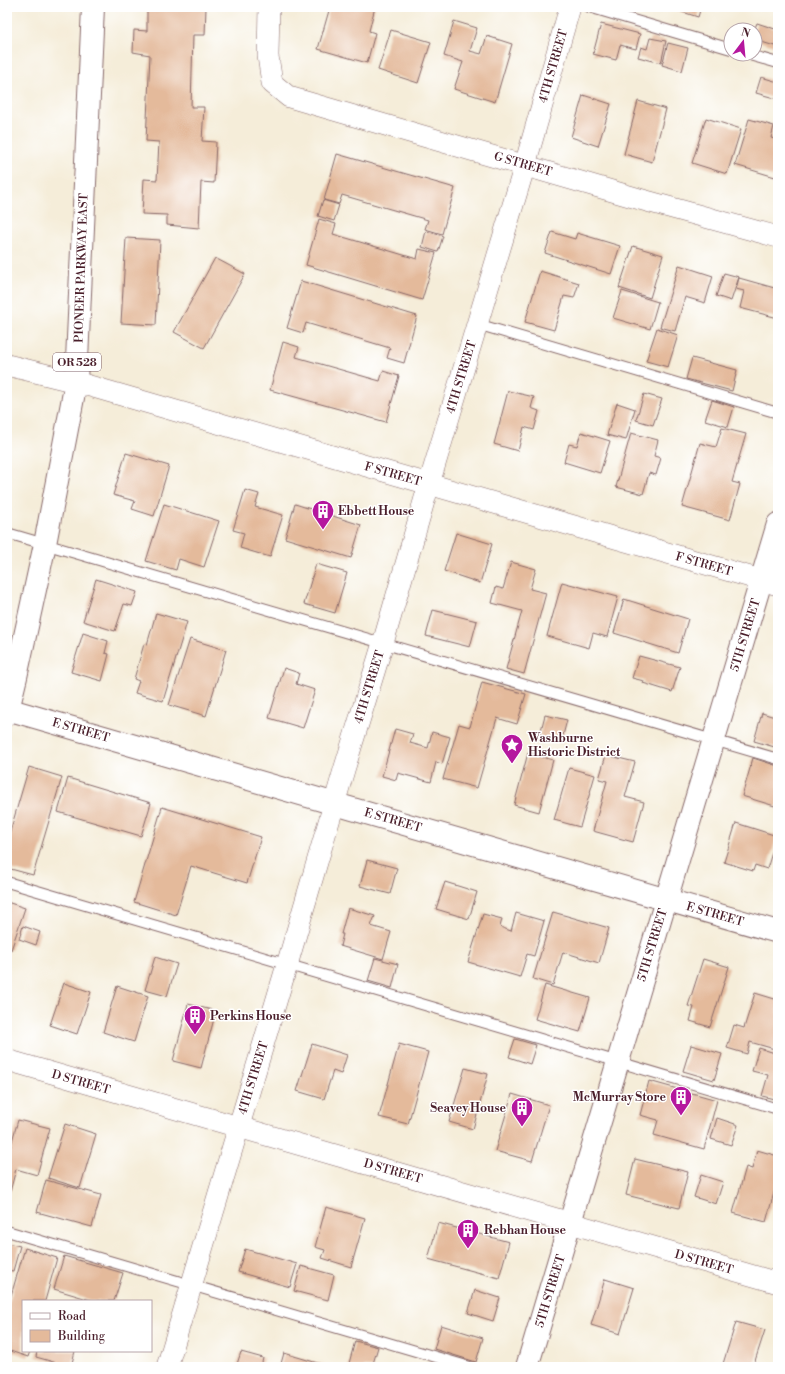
<svg xmlns="http://www.w3.org/2000/svg" width="785" height="1374" font-family="'Libre Bodoni',serif">
<style>
.building{fill:#e4ba9b}
.lines{fill:none;stroke-linecap:round;stroke-linejoin:round}
.service-casing{stroke:#866768;stroke-width:12}
.minor-casing{stroke:#866768;stroke-width:22}
.tertiary-casing{stroke:#866768;stroke-width:24}
.primary-casing{stroke:#866768;stroke-width:24}
.service{stroke:#fff;stroke-width:10}
.minor{stroke:#fff;stroke-width:21}
.tertiary{stroke:#fff;stroke-width:22}
.primary{stroke:#fff;stroke-width:22}
.labels{text-anchor:middle;stroke-width:3;stroke-linejoin:round;paint-order:stroke}
.shield{fill:#fff;stroke:#80626b;stroke-width:1}
.shield-label{font-size:11px;font-weight:bold;fill:#4a1f2b}
.street-label{font-size:12px;fill:#4a1f2b;stroke:#fff}
.poi-label{font-size:12px;font-weight:bold;fill:#4a1f2b;stroke:#fff;text-anchor:start}
</style>
<rect width="100%" height="100%" fill="#fff"/>
<filter id="ink" filterUnits="userSpaceOnUse"><feTurbulence type="fractalNoise" baseFrequency=".025" numOctaves="2"/><feDisplacementMap in="SourceGraphic" scale="8" xChannelSelector="R" yChannelSelector="G"/><feConvolveMatrix kernelMatrix="1 2 1 2 8 2 1 2 1" color-interpolation-filters="sRGB"/></filter>
<filter id="wash" filterUnits="userSpaceOnUse"><feTurbulence type="fractalNoise" baseFrequency=".012" numOctaves="4" result="noise"/><feDisplacementMap in="SourceGraphic" scale="16" xChannelSelector="R" yChannelSelector="G"/><feGaussianBlur stdDeviation="0.9" result="paint"/><feColorMatrix in="noise" values="0 0 0 0 0 0 0 0 0 0 0 0 0 0 0 0 0 1.4 0 .05"/><feComposite in="paint" operator="in"/></filter>
<g filter="url(#wash)">
<rect width="100%" height="100%" fill="#f5edd9"/>
<g id="blocks">
<!-- building -->
<g class="building">
<path d="M147,7h59l-1,28h-12l-2,72h13l-2,34 14,1 -2,41 -13,-1 -2,46 -32,-3v-10l-25,-1 2,-35 13,1 2,-38 -13,-1 4,-86 -17,-3 1,-22 13,1z"/>
<path d="M330,7h45l-6,24 6,2 -8,30 -49,-14z"/>
<path d="M667,7h34l-3,10z"/>
<path d="M454,21l23,7 -7,23 11,3 6,-18 25,8 -17,58 -41,-13 9,-27 -19,-6z"/>
<path d="M757,23l21,7v17l-23,-7 -1,-10z"/>
<path d="M601,24l39,10 -4,15 -16,-4 -4,15 -23,-6z"/>
<path d="M391,30l40,12 -13,41 -40,-13z"/>
<path d="M650,38l16,3 -5,22 -23,-6 3,-10 6,2z"/>
<path d="M668,43l20,5 -6,23 -20,-6z"/>
<path d="M761,77l17,5v17l-22,-6z"/>
<path d="M583,95l28,9 -13,42 -27,-9z"/>
<path d="M638,101l28,8 -14,53 -28,-8z"/>
<path d="M706,118l35,11 -14,45 -35,-11z"/>
<path d="M749,119l25,7 -3,12 7,2v25l-3,12 -40,-12z"/>
<path d="M337,154l118,34 -13,46 -17,-5 3,-9 -86,-25 -3,9 -15,-4z"/>
<path d="M323,200l16,5 -5,16 -16,-5z"/>
<path d="M319,219l17,5 -3,10 84,25 2,-10 17,4 -14,47 -116,-35z"/>
<path d="M426,231l17,5 -5,16 -16,-5z"/>
<path d="M552,232l23,7 2,-6 43,13 -9,28 -66,-21z"/>
<path d="M126,238l34,2 -4,85 -35,-2z"/>
<path d="M633,246l30,9 -13,43 -31,-10z"/>
<path d="M215,258l30,16 -41,74 -30,-16z"/>
<path d="M679,265l34,11 -8,27 -20,-6 -10,34 -15,-4z"/>
<path d="M540,271l39,12 -5,15 -10,-2 -10,34 -29,-8z"/>
<path d="M724,273l15,4 -8,24 -15,-5z"/>
<path d="M739,278l39,11v29l-38,-10 4,-17 -8,-2z"/>
<path d="M301,281l116,35 -13,47 -17,-5 3,-10 -84,-25 -3,10 -16,-5z"/>
<path d="M622,291l36,11 -8,27 -37,-11z"/>
<path d="M657,328l21,7 -10,32 -22,-6z"/>
<path d="M283,342l16,5 -3,10 84,24 3,-10 16,5 -13,46 -116,-32z"/>
<path d="M692,358l45,12 -5,21 -46,-12z"/>
<path d="M508,391l26,6 -3,11 8,3 -5,19 -10,-3 -6,24 -24,-7z"/>
<path d="M644,394l18,5 -9,26 -17,-5z"/>
<path d="M712,400l22,7 -6,20 -23,-7z"/>
<path d="M617,403l18,6 -9,31 -19,-5z"/>
<path d="M722,428l24,6 -14,48 8,2 -10,36 -48,-13 18,-64 16,4z"/>
<path d="M581,432l29,9 -10,32 -36,-11 5,-18 8,2z"/>
<path d="M631,433l27,7 -4,16 7,2 -5,17 -7,-2 -6,21 -27,-7z"/>
<path d="M126,453l43,13 -15,50 -22,-7 3,-8 -22,-6z"/>
<path d="M245,490l14,4 -4,13 28,8 -13,42 -30,-9 4,-15 -11,-3z"/>
<path d="M164,504l55,17 -15,46 -25,-8 -3,11 -30,-9z"/>
<path d="M295,504l66,21 -10,33 -66,-20z"/>
<path d="M456,533l36,11 -12,39 -36,-12z"/>
<path d="M511,562l25,7 -6,20 16,4 -22,81 -18,-5 16,-58 -30,-8 4,-16 7,2z"/>
<path d="M316,564l31,9 -12,40 -31,-9z"/>
<path d="M96,579l41,13 -5,14 -8,-2 -9,27 -32,-10z"/>
<path d="M562,582l56,15 -11,40 -14,-4 -4,15 -42,-12z"/>
<path d="M624,599l64,20 -10,34 -64,-20z"/>
<path d="M433,610l44,11 -7,26 -44,-11z"/>
<path d="M156,613l31,9 -24,79 -28,-8 4,-12 -5,-2 10,-35 3,1z"/>
<path d="M83,633l25,8 -3,12 4,1 -7,27 -31,-9z"/>
<path d="M190,639l36,11 -20,66 -37,-11z"/>
<path d="M639,656l41,11 -8,25 -29,-9 1,-2 -12,-3z"/>
<path d="M284,668l15,5 -3,11 19,6 -12,38 -34,-10z"/>
<path d="M482,682l44,12 -9,30 -20,-6 -20,70 -34,-9 16,-55 11,3z"/>
<path d="M762,713l16,5v30l-24,-7z"/>
<path d="M545,715l22,5 -6,23 -22,-5z"/>
<path d="M395,729l18,5 -3,9 18,5 4,-16 18,5 -8,27 -6,-2 -5,20 -33,-9 -2,7 -14,-4z"/>
<path d="M528,753l25,7 -14,52 -25,-7z"/>
<path d="M606,755l29,7 -10,35 19,5 -11,40 -40,-11 14,-50 -8,-2z"/>
<path d="M753,758l25,8v41l-36,-11z"/>
<path d="M29,767l33,10 -29,98 -26,-7v-26z"/>
<path d="M569,768l26,7 -15,52 -26,-7z"/>
<path d="M68,778l83,25 -10,33 -83,-24z"/>
<path d="M162,807l99,30 -14,46 -56,-17 -15,49 -42,-13z"/>
<path d="M736,823l41,13 -10,33 -12,-4 -2,6 -29,-9z"/>
<path d="M367,860l30,8 -7,26 -30,-8z"/>
<path d="M445,882l32,10 -8,27 -33,-10z"/>
<path d="M7,902l18,6 -14,42 -4,-1z"/>
<path d="M348,908l27,8 -4,10 20,6 -8,27 -43,-13 3,-12h-2z"/>
<path d="M553,912l56,16 -10,35 -36,-11 -10,33 -20,-6z"/>
<path d="M516,913l28,8 -10,35 -7,-2 -7,23 -52,-15 15,-48 19,5 -2,8 11,4z"/>
<path d="M23,926l17,6 -4,13 -17,-6z"/>
<path d="M155,957l22,7 -10,32 -22,-6z"/>
<path d="M375,958l23,6 -6,24 -24,-7z"/>
<path d="M703,959l26,8 -19,60 -20,-6 4,-14 -6,-1z"/>
<path d="M64,983l27,9 -14,42 -27,-9z"/>
<path d="M545,985l45,13 -10,34 -45,-13z"/>
<path d="M117,986l31,10 -14,46 -31,-10z"/>
<path d="M755,993l23,7v50l-28,-8 -3,12 -20,-6 7,-23 10,3z"/>
<path d="M188,1004l28,7 -15,57 -28,-7z"/>
<path d="M515,1039l21,6 -6,19 -21,-7z"/>
<path d="M312,1044l35,11 -6,19 -8,-3 -9,28 -27,-8z"/>
<path d="M399,1044l29,8 -20,72 -29,-7z"/>
<path d="M691,1045l31,9 -8,26 -31,-9z"/>
<path d="M759,1048l19,6v46l-16,-4 6,-21 -16,-4z"/>
<path d="M465,1068l23,6 -15,55 -24,-7z"/>
<path d="M649,1081l68,19 -13,49 -50,-14 4,-15 -18,-5z"/>
<path d="M512,1094l37,11 -17,56 -37,-10z"/>
<path d="M717,1118l21,7 -7,20 -20,-6z"/>
<path d="M18,1120l32,8 -13,47 -21,-6 -6,23h-3v-33z"/>
<path d="M65,1124l31,10 -16,54 -32,-10z"/>
<path d="M757,1150l21,6v22l-12,44 -33,-9 13,-46 6,2z"/>
<path d="M635,1159l53,13 -9,36 -53,-13z"/>
<path d="M701,1175l22,7 -7,22 -22,-7z"/>
<path d="M46,1180l55,15 -9,32 -55,-15z"/>
<path d="M326,1207l39,11 -14,49 -29,-9 3,-8 -10,-3z"/>
<path d="M438,1223l71,19 -10,36 -71,-19z"/>
<path d="M7,1243l13,3 -7,25 -6,-1z"/>
<path d="M25,1248l32,10 -12,43h-22v50h7l-2,6 -21,-7v-41z"/>
<path d="M245,1249l52,15 -7,23 -52,-15z"/>
<path d="M64,1256l59,17 -9,28h-20l-40,-12z"/>
<path d="M301,1266l33,9 -6,25 -34,-9z"/>
<path d="M605,1279l29,9 -14,46 -29,-9z"/>
<path d="M475,1290l25,8 -7,23 -25,-8z"/>
<path d="M736,1322l29,8 -12,37h-31z"/>
<path d="M441,1325l42,13 -7,24 -42,-13z"/>
<path d="M355,1341l23,6 -6,20h-24z"/>
<path d="M37,1351h38l-4,16 -35,-10z"/>
<path d="M241,1352l22,6 -2,9h-25z"/>
<path d="M284,1353l47,14h-51z"/>
</g>
</g>
</g>
<g filter="url(#ink)">
<use href="#blocks" fill-opacity="0" stroke="#866768" stroke-width="1"/>
<g class="lines">
<!-- service casing -->
<g class="service-casing">
<g id="service">
<path d="M589,7l142,42"/>
<path d="M746,54l32,9"/>
<path d="M477,324l301,89"/>
<path d="M7,533l771,226"/>
<path d="M7,882l771,227"/>
<path d="M7,1231l463,136"/>
</g>
</g>
<!-- minor casing -->
<g class="minor-casing">
<g id="minor">
<path d="M269,7l-1,49 4,27 17,14 354,103 135,37"/>
<path d="M7,365l69,17 702,203"/>
<path d="M7,1060c257,73 514,150 771,223"/>
<path d="M167,1367l120,-402 57,-195 39,-127 46,-159 96,-319 45,-158"/>
</g>
</g>
<!-- tertiary casing -->
<g class="tertiary-casing">
<g id="tertiary">
<path d="M7,709l771,223"/>
<path d="M527,1367l251,-843"/>
</g>
</g>
<!-- primary casing -->
<g class="primary-casing">
<path id="primary" d="M7,714l9,-37 29,-133 31,-162 17,-375"/>
</g>
<!-- service -->
<use href="#service" class="service"/>
<!-- minor -->
<use href="#minor" class="minor"/>
<!-- tertiary -->
<use href="#tertiary" class="tertiary"/>
<!-- primary -->
<use href="#primary" class="primary"/>
</g>
</g>
<!-- icons -->
<defs>
<g id="building-pin" transform="scale(1.15)"><path d="M0 17L-7.5 6A9.5 9.5 0 1 1 7.5 6Z" fill="#b5179e" stroke="#fff"/><path d="M-4-6H4V6H1V3H-1V6H-4ZM-2.5-4.3h1.7v1.8h-1.7ZM.8-4.3h1.7v1.8H.8ZM-2.5-1h1.7V.8h-1.7ZM.8-1h1.7V.8H.8Z" fill="#fff"/></g>
<g id="sight-pin" transform="scale(1.15)"><path d="M0 17L-7.5 6A9.5 9.5 0 1 1 7.5 6Z" fill="#b5179e" stroke="#fff"/><path d="M0-6L1.8-2.2L6-1.7L2.9 1.2L3.7 5.4L0 3.3L-3.7 5.4L-2.9 1.2L-6-1.7L-1.8-2.2Z" fill="#fff"/></g>
</defs>
<g fill-rule="evenodd">
<use href="#building-pin" x="323" y="511"/>
<use href="#sight-pin" x="512" y="745"/>
<use href="#building-pin" x="195" y="1016"/>
<use href="#building-pin" x="681" y="1097"/>
<use href="#building-pin" x="522" y="1108"/>
<use href="#building-pin" x="468" y="1230"/>
</g>
<g class="labels">
<!-- shield labels -->
<rect class="shield" x="53" y="353" width="48" height="18" rx="3"/>
<g class="shield-label">
<text x="77" y="366">OR 528</text>
</g>
<!-- street labels -->
<g class="street-label">
<text transform="translate(553 66) rotate(-74)" y="4">4TH STREET</text>
<text transform="translate(523 164) rotate(16)" y="4">G STREET</text>
<text transform="translate(81 268) rotate(-88)" y="4">PIONEER PARKWAY EAST</text>
<text transform="translate(461 377) rotate(-73)" y="4">4TH STREET</text>
<text transform="translate(393 474) rotate(16)" y="4">F STREET</text>
<text transform="translate(704 564) rotate(16)" y="4">F STREET</text>
<text transform="translate(745 635) rotate(-73)" y="4">5TH STREET</text>
<text transform="translate(369 687) rotate(-73)" y="4">4TH STREET</text>
<text transform="translate(81 730) rotate(16)" y="4">E STREET</text>
<text transform="translate(393 820) rotate(16)" y="4">E STREET</text>
<text transform="translate(715 914) rotate(16)" y="4">E STREET</text>
<text transform="translate(652 945) rotate(-73)" y="4">5TH STREET</text>
<text transform="translate(253 1078) rotate(-73)" y="4">4TH STREET</text>
<text transform="translate(81 1082) rotate(16)" y="4">D STREET</text>
<text transform="translate(393 1171) rotate(16)" y="4">D STREET</text>
<text transform="translate(704 1262) rotate(16)" y="4">D STREET</text>
<text transform="translate(550 1291) rotate(-73)" y="4">5TH STREET</text>
</g>
<!-- poi labels -->
<g class="poi-label">
<text x="338" y="515">Ebbett House</text>
<text x="528" y="742">Washburne<tspan x="528" dy="14">Historic District</tspan></text>
<text x="210" y="1020">Perkins House</text>
<text x="666" y="1101" text-anchor="end">McMurray Store</text>
<text x="506" y="1112" text-anchor="end">Seavey House</text>
<text x="484" y="1234">Rebhan House</text>
</g>
</g>
<!-- margin -->
<rect width="785" height="1374" fill="none" stroke="#fff" stroke-width="24"/>
<!-- legend -->
<rect x="22" y="1300" width="130" height="52" fill="#ffffff" stroke="#b7a5aa"/>
<rect x="30" y="1313" width="20" height="6" fill="#ffffff" stroke="#b7a5aa"/>
<text x="58" y="1320" font-size="12" fill="#4a1f2b">Road</text>
<rect x="30" y="1330" width="20" height="12" fill="#e4ba9b" stroke="#b7a5aa"/>
<text x="58" y="1340" font-size="12" fill="#4a1f2b">Building</text>
<!-- north arrow -->
<g transform="translate(743 42) rotate(16)"><circle r="19" fill="#ffffff" stroke="#b7a5aa"/>
<path d="M0-3L7 15L0 10L-7 15Z" fill="#b5179e"/>
<text y="-6" font-size="11" font-weight="bold" text-anchor="middle" fill="#4a1f2b">N</text>
</g>
</svg>
